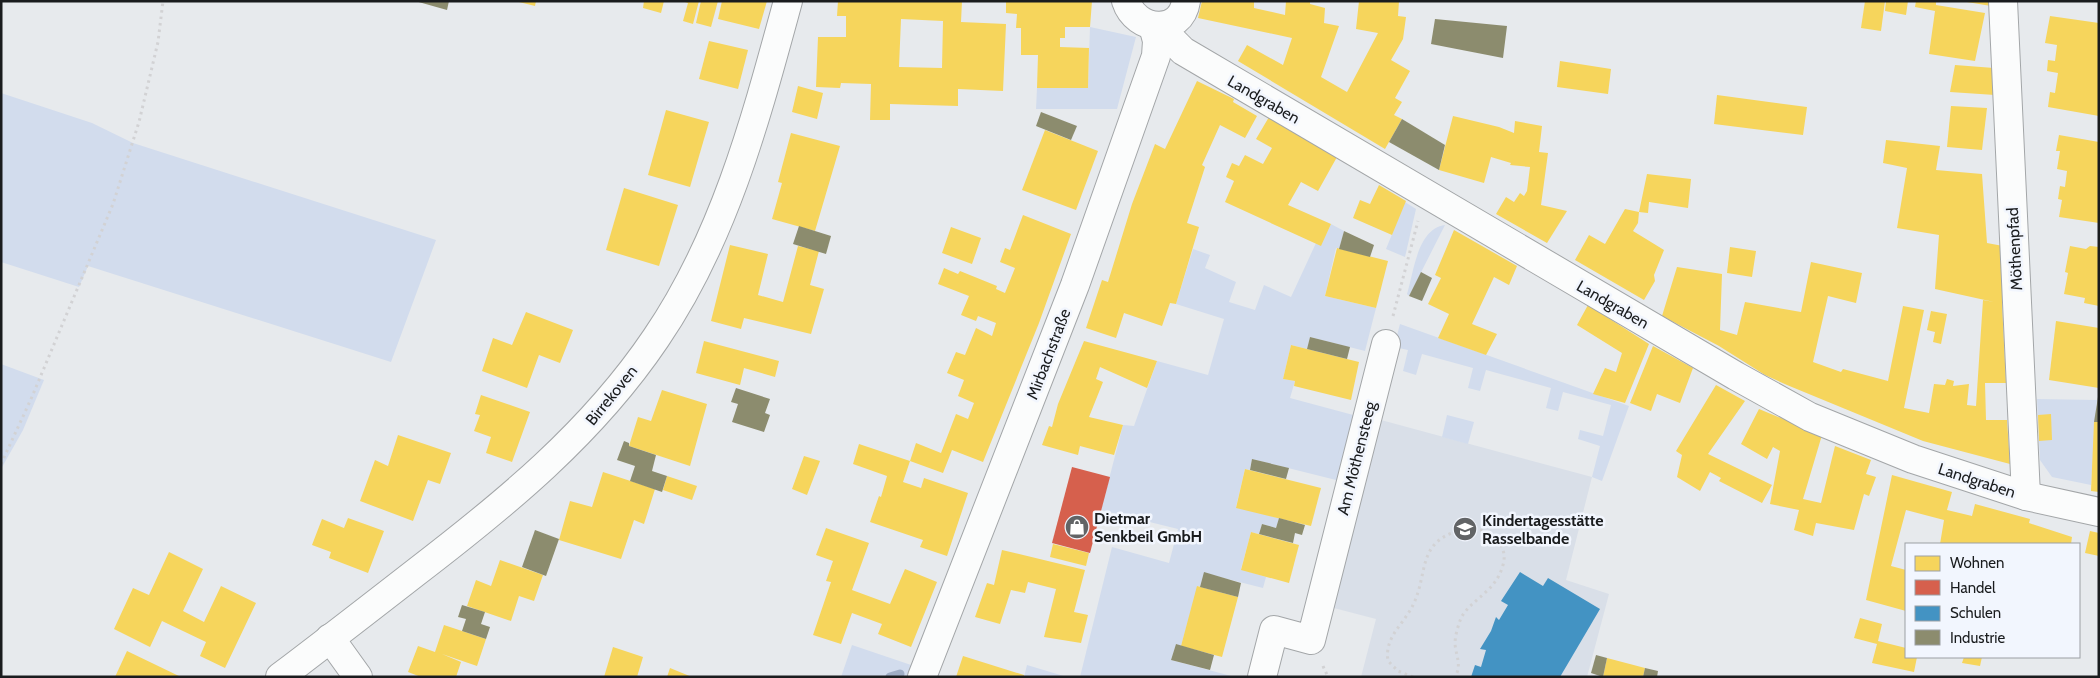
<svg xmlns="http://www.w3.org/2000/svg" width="2100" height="678" font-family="Cabin,sans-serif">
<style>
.built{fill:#d9dfe8}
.green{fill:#d2dced}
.homes{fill:#f6d55c;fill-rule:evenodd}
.shops{fill:#d6604d}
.schools{fill:#4393c3}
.industry{fill:#8c8c6e}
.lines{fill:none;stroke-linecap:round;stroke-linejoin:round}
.stream{stroke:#a0aec5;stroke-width:9}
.minor-casing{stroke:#a3a6a8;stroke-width:30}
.path{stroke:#d2d2d4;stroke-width:3;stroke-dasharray:2.5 4;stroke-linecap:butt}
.minor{stroke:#fbfcfc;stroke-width:28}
.labels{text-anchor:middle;stroke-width:5;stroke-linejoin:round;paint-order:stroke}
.street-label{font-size:16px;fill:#1a1c1e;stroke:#f2f6fe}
.poi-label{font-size:16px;font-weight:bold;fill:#1a1c1e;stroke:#f2f6fe;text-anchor:start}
</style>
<rect width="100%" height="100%" fill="#e7eaed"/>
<!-- built -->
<path class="built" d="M1381,420l211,57 -26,103 43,14 -22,83h-226l15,-58 -46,-12z"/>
<!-- green -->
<g class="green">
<path d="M1090,27l46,10 -19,72h-81l1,-21h51z"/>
<path d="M1,93l91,30 41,20 303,97 -45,122 -303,-96 -9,21 -78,-25z"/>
<path d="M1405,202l11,7 -11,48 -19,-8z"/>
<path d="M1331,224l13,7 -5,18 -3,-1 -11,48 51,12 -11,43 -55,-14 -3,12 -16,-4 -8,34 12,2 -5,17 67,18 -17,65 -88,-22 -2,11 -5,-1 -9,38 43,11 -3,10 -14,-4 -3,10 -8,-2 -10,37 25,8 -3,11 -59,-15 -4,14 -2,-1 -17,60 -5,-2 -5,16 64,17h-155l32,-130 57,16 9,-34 -77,-19 22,-85 11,1 23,-65 51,14 16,-56 -48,-15 17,-55 17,6 -5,13 31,14 -7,20 26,8 9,-25 27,12 25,-54 5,2z"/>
<path d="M1445,225l-36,71 -2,-2c7,-22 10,-65 38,-69z"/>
<path d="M1400,324l229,82 -27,75 -10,-4 8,-31 -22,-7 2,-9 23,6 8,-31 -48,-13 -5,19 -12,-3 5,-20 -65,-18 -6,21 -12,-3 5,-20 -51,-14 -6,21 -13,-4 5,-21 -14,-3z"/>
<path d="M1,364l43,16 -21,50 -22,39z"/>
<path d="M2037,399l60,1 -6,85 -39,-8 -12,-17z"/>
<path d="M1447,415l27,7 -6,22 -26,-7z"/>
<path d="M852,645l65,22 -5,10h-71z"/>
<path d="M1027,665l40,12h-43z"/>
</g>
<!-- homes -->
<g class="homes">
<path d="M515,1h21l-1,5z"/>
<path d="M644,1h20l-3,12 -18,-5z"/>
<path d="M699,1l-6,23 -10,-3 5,-18 -6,-2z"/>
<path d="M701,1h17l-7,26 -15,-4z"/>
<path d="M722,1h45l-8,28 -41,-10z"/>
<path d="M838,1h124l-1,21 45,2 -3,67 -45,-2v17l-68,-2v16h-20l1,-36 -30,-1 -1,5 -24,-1 2,-50h28v-21h-9zM901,19l42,2 -1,47 -43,-1z"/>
<path d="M1006,1h86l-2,26h-25v11h-5v9l29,1 -1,40h-51l1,-33h-17v-27h-5l1,-14 -11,-1z"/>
<path d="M1202,1h52v7l31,7 1,-14h24v3l15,4 -1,15 15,3 -18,51 26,15 31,-59 -22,-4 3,-28h40l-1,15 8,1 -3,22 -12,21 19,11 -15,27 7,4 -8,13 8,4 -17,30 -147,-88 9,-16 36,20 9,-27 -94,-20z"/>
<path d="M1865,1h20l-4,30 -20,-3z"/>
<path d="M1886,1h22l-2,14 -21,-4z"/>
<path d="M1916,1h20v4l49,8 -10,48 -46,-7 6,-43 -20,-4z"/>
<path d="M1967,1h24v5l-24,-4z"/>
<path d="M2050,16l49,7v93l-51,-9 2,-15 5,1 3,-20 -11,-2 1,-11 7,1 2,-16 -12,-2z"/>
<path d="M709,41l39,9 -10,39 -39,-10z"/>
<path d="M1560,61l51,8 -3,25 -51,-7z"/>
<path d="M1955,65l39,3 1,27 -45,-3z"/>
<path d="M1197,81l37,18 -1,3 24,14 -12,22 -25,-13 -18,40 3,2 -18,56 12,4 -23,77 -6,-1 -8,23 -38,-13 -8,25 -30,-10 16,-48 6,2 24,-78 23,-60 10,5z"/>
<path d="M798,86l25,7 -6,26 -25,-7z"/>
<path d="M1717,95l90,12 -4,28 -89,-11z"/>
<path d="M1951,106l36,2 -5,42 -35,-3z"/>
<path d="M666,110l43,12 -19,65 -42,-12z"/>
<path d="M1453,116l46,11 15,6 1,-12 27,5 -3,26 9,1 -7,52 26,6 -20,32 -51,-29 10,-17 8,5 6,-9 4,3 3,-5 3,-24 -20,-2 1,-2 -20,-6 -7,26 -45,-13z"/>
<path d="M1269,117l68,40 -19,34 -17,-9 -13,23 43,19 -10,22 -96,-44 9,-21 -8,-4 6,-14 7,3 6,-11 18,9 9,-16 -16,-9z"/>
<path d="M1045,130l53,21 -22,59 -54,-20z"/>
<path d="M791,133l49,13 -25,85 -43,-12 10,-36 -4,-1z"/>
<path d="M2059,135l40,7v81l-40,-6 3,-17 -4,-1 2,-13 5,1 2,-16 -10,-2 3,-18h-4z"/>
<path d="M1886,140l54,6 -4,24 46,4 5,69 16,3 3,58 -4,-1 4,80h-21l1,37h21l3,44 -87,-23 -136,-56 -22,-10 -46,-29 -57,-30 15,-49 45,7 -2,56 17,5 8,-33 56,10 10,-50 51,11 -6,30 -28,-7 -15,66 28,10 2,-3 45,12 15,-75 21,4 -20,98 25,5 5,-29 11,1 2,-6 7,2 -1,5 16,-2 -2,21 9,1 7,-106 11,2 -59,-13 4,-54 -42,-7 10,-60 -24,-5z"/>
<path d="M1647,174l44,5 -3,29 -39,-6 -1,11 -9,-1 -1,11 -5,8 31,19 -10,25 1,6 -11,19 -69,-40 14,-25 16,9 20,-35 14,3z"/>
<path d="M1379,185l27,16 -14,34 -39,-17 7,-18 10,4z"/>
<path d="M624,188l54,17 -19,61 -53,-16z"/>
<path d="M1023,215l48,19 -32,89 -56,139 -31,-12 -9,23 -33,-12 6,-18 25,10 15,-39 12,5 6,-16 -16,-7 6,-16 -17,-7 9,-21 9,3 11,-27 16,8 4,-13 -18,-7 -2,5 -15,-6 8,-19 -31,-12 6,-16 14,6 2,-3 37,15 -1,3 9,4 10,-25 -15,-6 5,-14 5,2z"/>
<path d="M951,227l30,11 -9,26 -30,-11z"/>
<path d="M1454,230l63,36 -8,19 -15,-8 -22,47 25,10 -11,21 -48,-17 11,-24 -21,-10 13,-26 -6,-3z"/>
<path d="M730,245l38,9 -10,41 25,7 15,-56 21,5 -9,34 14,4 -13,45 -67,-16 -3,11 -30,-8z"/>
<path d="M2070,246l16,3 4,-3 9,1v59l-15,-3 1,-5 -21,-4 4,-21 -3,-1z"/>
<path d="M1730,247l26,4 -4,26 -25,-4z"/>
<path d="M1337,248l51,13 -12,47 -51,-12z"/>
<path d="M1588,305l61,39 -24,59 -32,-9 12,-26 11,4 6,-19 -45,-28z"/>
<path d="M1931,311l16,3 -6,30 -8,-2 2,-10 -8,-2z"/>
<path d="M526,312l47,18 -13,33 -21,-8 -12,33 -45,-17 11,-33 19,7z"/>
<path d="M2056,321l43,7v60l-50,-8z"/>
<path d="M704,341l75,20 -4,16 -31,-9 -4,17 -44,-12z"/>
<path d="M1084,341l73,20 -10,27 -47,-21 -4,12 7,3 -14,35 34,8 -9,30 -34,-9 -2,9 -36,-10 7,-19 3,1 6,-23z"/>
<path d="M1291,345l68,17 -8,38 -57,-14 1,-5 -12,-2z"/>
<path d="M1653,346l40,22 -13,35 -23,-9 -6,17 -21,-8z"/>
<path d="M1716,385l29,16 -37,53 64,31 -10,18 -43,-22 2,-3 -11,-6 -10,19 -23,-14 5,-22 -6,-4z"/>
<path d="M662,390l45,14 -17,62 -61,-20 9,-29 13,4z"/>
<path d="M481,395l49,17 -18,50 -26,-9 5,-16 -17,-6 6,-16 -5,-1z"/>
<path d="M1759,409l63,26 -19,64 18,4 14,-57 36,14 -5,14 10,3 -7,19 -5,-2 -10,36 -38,-7 -3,13 -19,-6 5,-20 -29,-6 10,-53 -7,-4 -6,12 -26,-15z"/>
<path d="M2051,414l1,26 -13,1 -1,-26z"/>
<path d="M2094,422h5v70l-8,-1z"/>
<path d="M398,435l53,18 -11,31 -12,-4 -15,41 -53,-20 15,-41 13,6z"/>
<path d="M859,444l51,17 -7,21 18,6 3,-10 44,15 -21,63 -27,-9 3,-7 -53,-18 9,-26 2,1 6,-21 -34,-12z"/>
<path d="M804,456l16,5 -13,34 -15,-6z"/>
<path d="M1245,469l76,19 -10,38 -75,-18z"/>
<path d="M603,472l52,17 -11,35 -10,-4 -13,39 -62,-19 11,-39 22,6z"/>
<path d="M1892,475l60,17 -5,18 25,6 3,-12 55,15 -1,4 43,14 -1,7h-131l4,-24 -38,-10 -15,56 15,4v41l-40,-11z"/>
<path d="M667,476l30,10 -5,14 -29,-10z"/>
<path d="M348,518l36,13 -16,42 -39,-15 2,-6 -19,-7 10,-26 22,9z"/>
<path d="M826,528l43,15 -17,47 38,14 15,-35 32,13 -26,65 -33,-13 4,-10 -30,-11 -11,31 -28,-9 18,-53 -5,-1 7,-20 -17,-6z"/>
<path d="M2090,531l9,2v23l-14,-3z"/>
<path d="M1251,532l48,13 -10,38 -48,-13z"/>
<path d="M1053,544l36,9 -3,13 -36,-9z"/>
<path d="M1002,550l83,20 -11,42 14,3 -7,28 -37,-6 12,-48 -28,-7 -3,11 -14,-3 -11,34 -25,-7 12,-34 7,2z"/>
<path d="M169,552l34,17 -20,42 21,11 17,-36 35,17 -31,65 -25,-12 6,-14 -44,-21 -12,26 -36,-18 19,-41 16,7z"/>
<path d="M500,560l43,15 -9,26 -15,-5 -8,25 -44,-15 9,-26 15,6z"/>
<path d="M1197,586l41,11 -16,60 -41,-11z"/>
<path d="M1860,618l22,6 -4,17 28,7v9h11l-3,15 -42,-9 5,-19 -23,-6z"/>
<path d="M444,625l42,14 -9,27 -35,-12 19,8 -5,15h-35l-13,-5 10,-26 17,6z"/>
<path d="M613,647l30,10 -6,20h-33z"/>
<path d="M127,651l54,26h-66z"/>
<path d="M963,656l61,19v2h-68z"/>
<path d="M1964,657h18l-2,9 -18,-3z"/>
<path d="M1607,658l38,10 -2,9h-40z"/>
<path d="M670,668l22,9h-25z"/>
</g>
<!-- shops -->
<path class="shops" d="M1072,467l38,10 -20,76 -38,-10z"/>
<!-- schools -->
<path class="schools" d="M1520,572l23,14 5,-8 52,31 -40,68h-89l4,-12 6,2 5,-17 -6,-1 11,-18 5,-14 3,3 9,-15 -7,-4z"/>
<!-- industry -->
<g class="industry">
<path d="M415,1h34l-2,9z"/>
<path d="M1435,19l72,7 -4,32 -72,-14z"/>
<path d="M1041,112l36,14 -6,14 -35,-14z"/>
<path d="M1402,119l43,26 -6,25 -50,-28z"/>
<path d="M799,226l32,10 -5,18 -33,-10z"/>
<path d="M1344,231l30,14 -4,12 -31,-8z"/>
<path d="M1421,272l11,6 -10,23 -13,-5z"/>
<path d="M1310,337l40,10 -3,12 -40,-10z"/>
<path d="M736,388l34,11 -5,14 5,2 -6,17 -32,-10 6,-18 -7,-2z"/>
<path d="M2098,397h1v25h-5z"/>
<path d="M624,441l5,2v3l27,9 -4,16 15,5 -5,16 -32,-11 5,-15 -18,-6z"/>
<path d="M1252,459l37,9 -3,11 -36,-9z"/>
<path d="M1279,518l26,7 -3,10 -7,-2 -2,10 -34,-9 3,-10 14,4z"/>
<path d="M535,530l24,9 -13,37 -24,-9z"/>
<path d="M1204,572l37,11 -3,14 -38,-10z"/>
<path d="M462,605l23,7 -4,12 9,3 -4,12 -24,-8 4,-12 -8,-2z"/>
<path d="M1176,644l38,11 -4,15 -39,-10z"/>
<path d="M1596,655l11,3 -4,19 -12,-4z"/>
<path d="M1645,668l13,3 -1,6h-14z"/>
</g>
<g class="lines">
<!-- stream -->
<path class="stream" d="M890,677l10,-3"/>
<!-- minor casing -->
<g class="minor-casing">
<g id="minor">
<path d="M1126,1c10,31 55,35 60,0"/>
<path d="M2003,1l23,495"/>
<path d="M1163,26l5,10 15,15 553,325 74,41 103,42 113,37 73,16"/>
<path d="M330,638l28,39"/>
<path d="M280,677c45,-34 90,-69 135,-104 90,-69 177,-140 241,-235 69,-101 100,-220 132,-337"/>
<path d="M922,677l153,-392 81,-229 1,-15 -4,-15"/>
<path d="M1262,677l12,-47 37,10 75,-296"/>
</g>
</g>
<!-- path -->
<g class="path">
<path d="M1393,316l25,-95"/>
<path d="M1,464l30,-65 82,-195 26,-82 19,-80 5,-41"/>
<path d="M1323,666l5,11"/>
<path d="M1413,677l-15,-6 -10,-10c-4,-24 16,-37 25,-56 16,-33 3,-62 47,-75 12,-4 26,0 35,8 8,7 11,17 8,27 -7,27 -32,34 -42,53 -3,8 -6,18 -6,26 1,12 7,21 0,33"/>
</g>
<!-- minor -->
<use href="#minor" class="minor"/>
</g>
<!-- icons -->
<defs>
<g id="shop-disc" transform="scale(1.25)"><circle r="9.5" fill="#626466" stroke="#f2f6fe"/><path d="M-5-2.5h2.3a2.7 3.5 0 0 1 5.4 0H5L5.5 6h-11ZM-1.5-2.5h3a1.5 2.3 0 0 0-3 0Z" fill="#fff"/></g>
<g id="school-disc" transform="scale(1.25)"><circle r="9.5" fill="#626466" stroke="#f2f6fe"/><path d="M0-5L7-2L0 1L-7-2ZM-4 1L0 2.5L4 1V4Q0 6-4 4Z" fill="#fff"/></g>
</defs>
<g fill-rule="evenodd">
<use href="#shop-disc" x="1077" y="527"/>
<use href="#school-disc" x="1465" y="529"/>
</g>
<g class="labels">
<!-- street labels -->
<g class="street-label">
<text transform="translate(1264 99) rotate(30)" y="6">Landgraben</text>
<text transform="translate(2014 249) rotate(-93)" y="6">Möthenpfad</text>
<text transform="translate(1613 304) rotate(30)" y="6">Landgraben</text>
<text transform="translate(1048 354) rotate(-69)" y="6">Mirbachstraße</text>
<text transform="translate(611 395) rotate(-51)" y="6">Birrekoven</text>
<text transform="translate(1356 458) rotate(-76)" y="6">Am Möthensteeg</text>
<text transform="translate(1977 480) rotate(18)" y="6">Landgraben</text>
</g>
<!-- poi labels -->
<g class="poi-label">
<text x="1094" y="524">Dietmar<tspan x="1094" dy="18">Senkbeil GmbH</tspan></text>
<text x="1482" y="526">Kindertagesstätte<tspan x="1482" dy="18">Rasselbande</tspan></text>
</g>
</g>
<!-- border -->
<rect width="2100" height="678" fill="none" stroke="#1a1c1e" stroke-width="5"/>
<!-- legend -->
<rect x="1905" y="543" width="175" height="115" fill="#f2f6fe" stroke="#9c9fa4"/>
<rect x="1915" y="556" width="25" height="15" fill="#f6d55c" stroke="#9c9fa4"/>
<text x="1950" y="568" font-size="15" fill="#1a1c1e">Wohnen</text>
<rect x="1915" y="580" width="25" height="15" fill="#d6604d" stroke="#9c9fa4"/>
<text x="1950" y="593" font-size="15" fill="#1a1c1e">Handel</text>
<rect x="1915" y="606" width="25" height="15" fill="#4393c3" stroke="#9c9fa4"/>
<text x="1950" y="618" font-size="15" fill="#1a1c1e">Schulen</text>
<rect x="1915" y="630" width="25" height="15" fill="#8c8c6e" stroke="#9c9fa4"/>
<text x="1950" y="643" font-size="15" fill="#1a1c1e">Industrie</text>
</svg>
